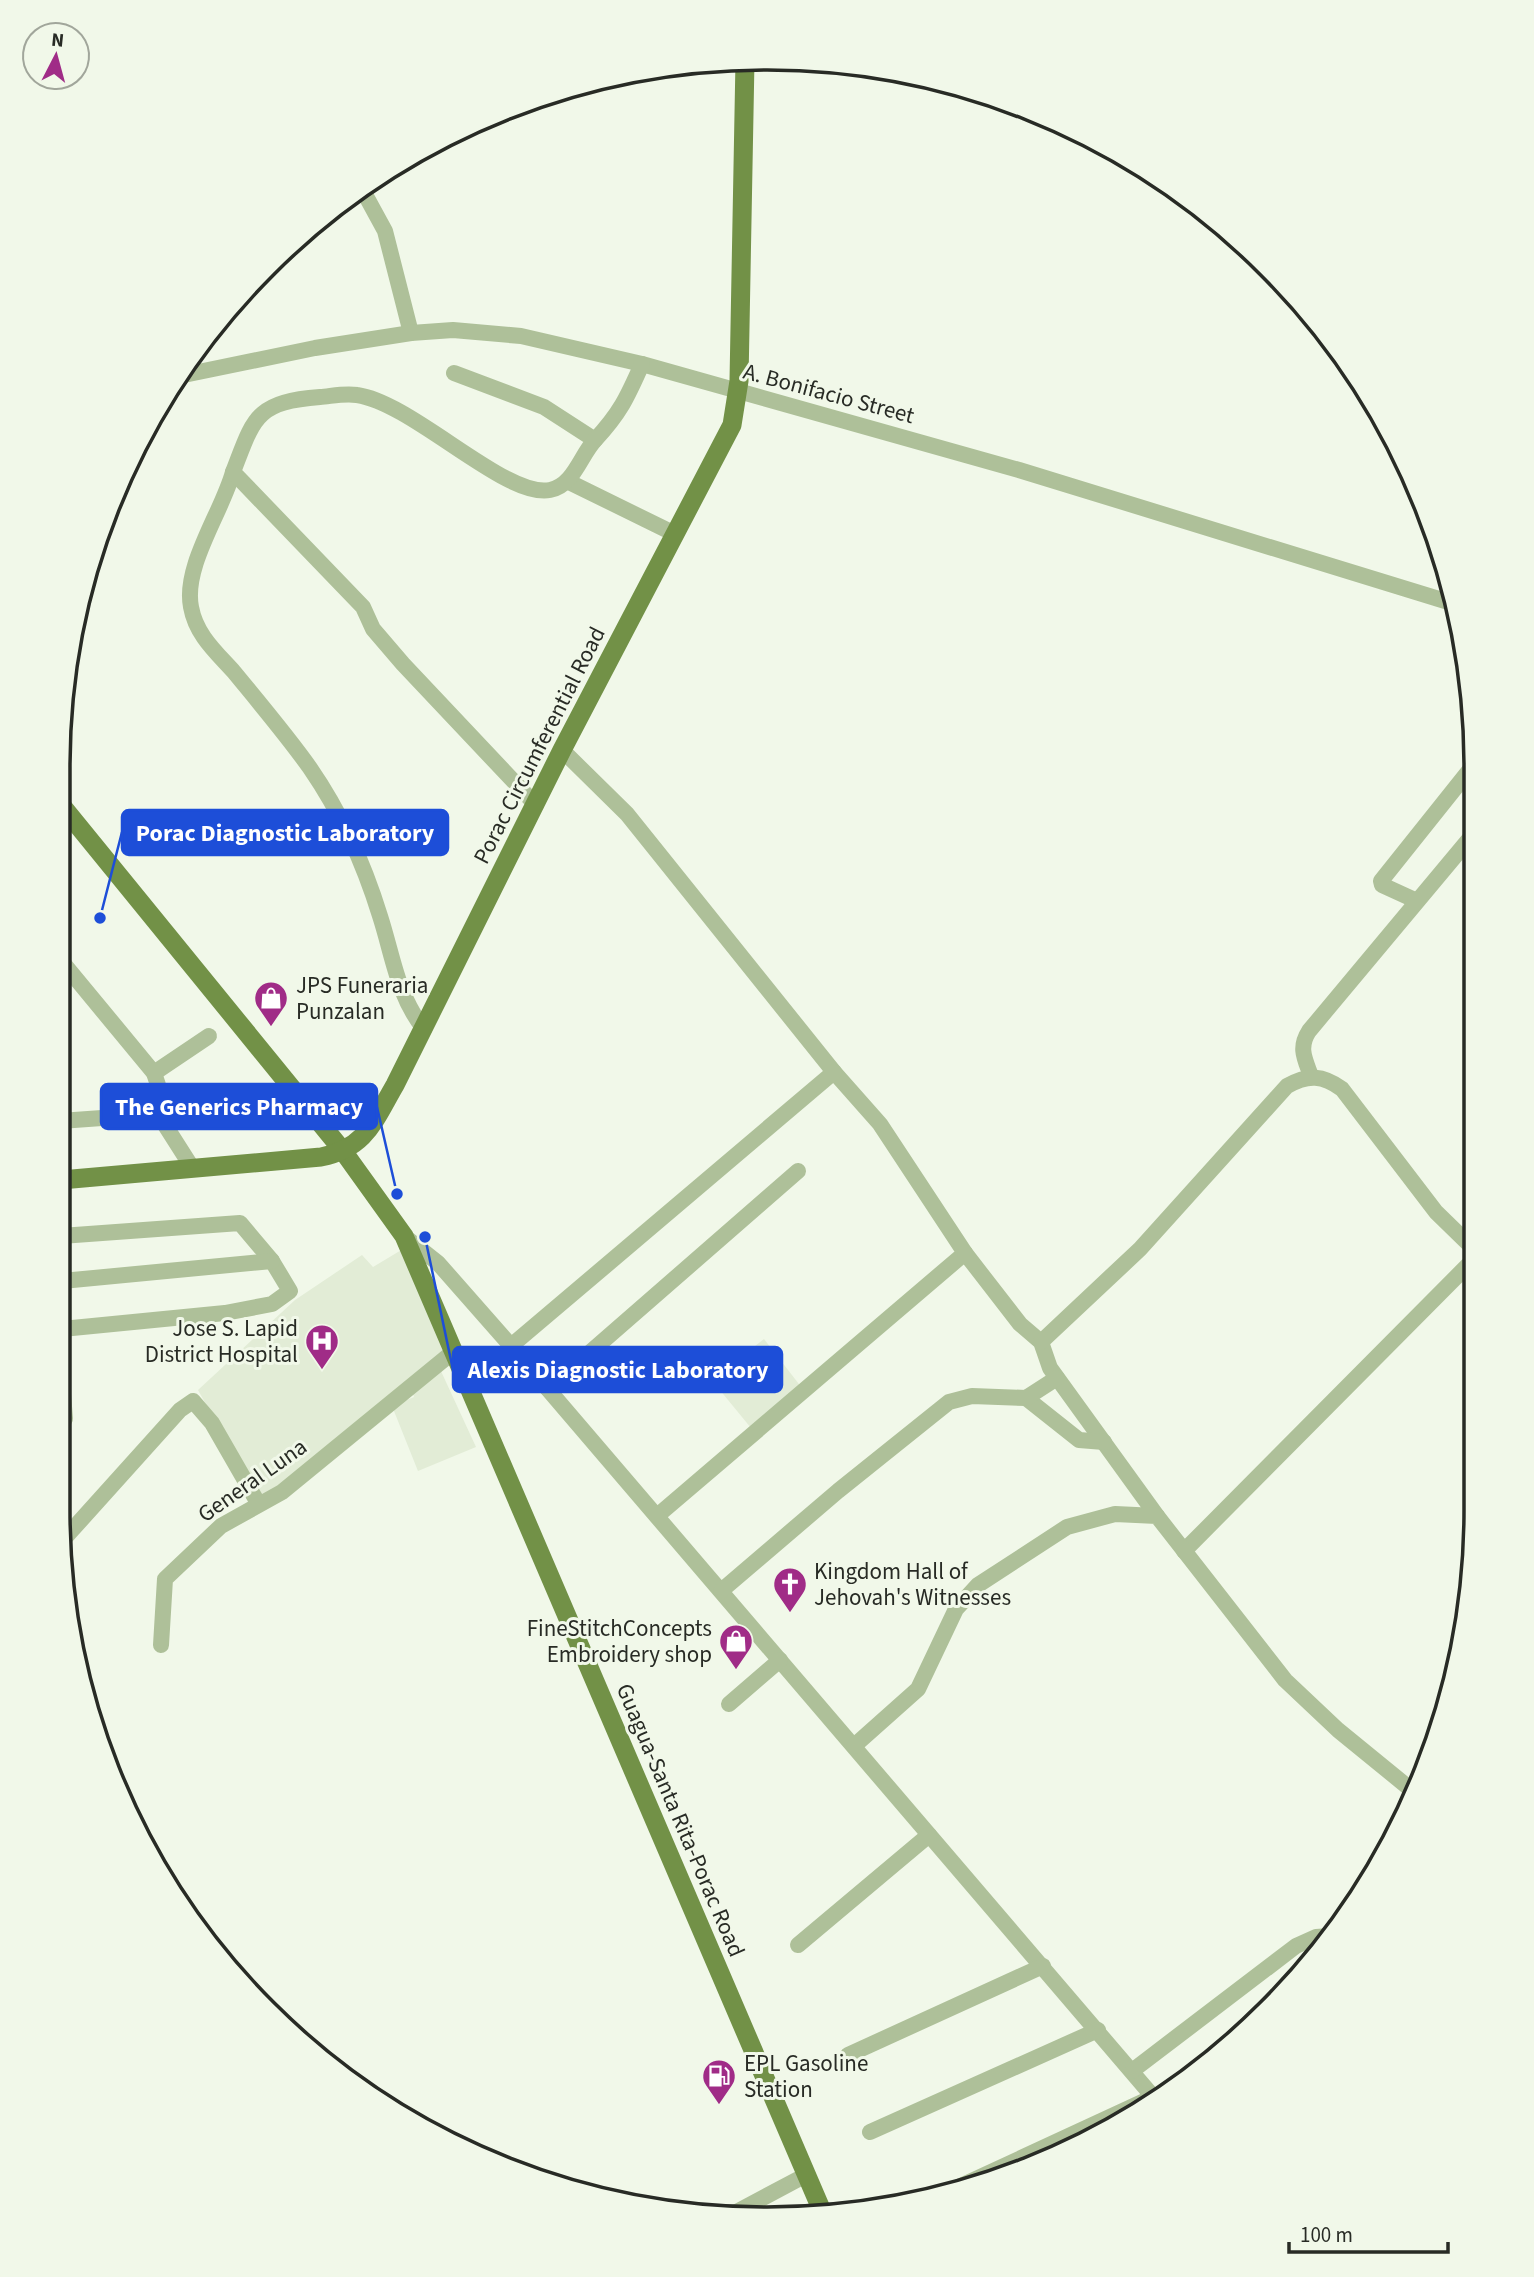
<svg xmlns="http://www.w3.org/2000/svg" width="1534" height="2277" font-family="'Source Sans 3',sans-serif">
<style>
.built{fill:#e2ecd6}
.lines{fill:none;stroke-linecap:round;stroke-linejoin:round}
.minor{stroke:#aec099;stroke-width:16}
.major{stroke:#729147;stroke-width:19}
.labels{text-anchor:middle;stroke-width:6;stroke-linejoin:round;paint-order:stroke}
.street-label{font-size:23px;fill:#282b25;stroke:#f1f8e9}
.poi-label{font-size:23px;fill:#282b25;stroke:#f1f8e9;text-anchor:start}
.rim{fill:none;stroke:#282b25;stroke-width:3.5}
.leader{fill:none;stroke:#1d4ed8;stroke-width:2.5}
.callout-dot{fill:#1d4ed8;stroke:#f1f8e9;stroke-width:2.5}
.callout{fill:#1d4ed8;stroke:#1d4ed8;stroke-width:2.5}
.callout-label{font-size:24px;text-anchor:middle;font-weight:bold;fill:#fff}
</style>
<rect width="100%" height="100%" fill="#f1f8e9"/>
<!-- built -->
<g class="built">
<path d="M403,1249l45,102 -157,130 -33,16 -60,-107 97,-90 67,-45 11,12z"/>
<path d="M764,1339l38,49 -51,40 -32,-39 29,-23 -7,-9z"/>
<path d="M440,1369l36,78 -58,24 -26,-65 22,-9 -3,-8z"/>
</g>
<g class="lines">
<!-- minor -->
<g class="minor">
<path d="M361,187l24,44 26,102"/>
<path d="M454,373l90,34 51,33"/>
<path d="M179,376l136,-28 96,-15 42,-3 68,6 121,28 377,106 436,134"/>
<path d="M233,472c-11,40 -50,94 -42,135 5,28 25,45 43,65 23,28 55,66 76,96 31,45 54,96 70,148 13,40 17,79 44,113"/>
<path d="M567,481l108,53"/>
<path d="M562,750l65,64 207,258 46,52 85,129 -308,263"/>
<path d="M536,805l-133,-141 -30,-35 -10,-22 -130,-135c21,-54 22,-70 87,-75 12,-1 25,-4 37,-2 56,8 149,104 193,95 24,-5 30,-34 45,-50 25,-27 32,-42 47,-76"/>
<path d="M1417,901l-35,-16 -1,-4 95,-119"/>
<path d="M59,958l95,115 4,12v29"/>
<path d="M154,1073l55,-37"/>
<path d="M1311,1076c-6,-17 -13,-28 -2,-45l167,-200"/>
<path d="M60,1121l98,-7 35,55"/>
<path d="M61,1236l179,-13 32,38 18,30 -18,13 -47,9 -163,16"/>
<path d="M404,1236l34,27 73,83 644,753"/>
<path d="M965,1253l55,71 21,18 9,26 107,148"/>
<path d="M62,1281l210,-20"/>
<path d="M1041,1342l99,-93 147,-163c21,-12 36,-11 55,3l94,123 40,39"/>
<path d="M511,1346l323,-274"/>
<path d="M62,1382l3,37"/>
<path d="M548,1389l250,-218"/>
<path d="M1026,1398l53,42 25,2"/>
<path d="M63,1540l117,-130 13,-9 19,22 46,80"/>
<path d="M1184,1551l292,-294"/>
<path d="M721,1591l117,-100 111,-89 23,-6 54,2 31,-20"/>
<path d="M161,1645l4,-66 56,-53 61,-34 171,-140"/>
<path d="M729,1704l51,-44"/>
<path d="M854,1746l64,-57 38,-80 22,-24 89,-58 48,-13 42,2 128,164 53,50 76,62"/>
<path d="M798,1945l131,-110"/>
<path d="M848,2055l195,-89"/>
<path d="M1132,2071l164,-125 20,-9 14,-1"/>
<path d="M870,2132l228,-102"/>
<path d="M939,2196l214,-99"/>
<path d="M727,2217l79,-42"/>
</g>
<!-- major -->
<g class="major">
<path d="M58,801l285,350 61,85 418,975"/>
<path d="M61,1180l260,-23c45,-9 53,-36 74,-72l167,-335 170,-325 7,-44 6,-321"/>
</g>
</g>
<!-- icons -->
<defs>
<g id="shop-pin" transform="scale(1.75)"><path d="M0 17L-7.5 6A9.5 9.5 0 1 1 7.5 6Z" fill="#a02c87" stroke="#f1f8e9"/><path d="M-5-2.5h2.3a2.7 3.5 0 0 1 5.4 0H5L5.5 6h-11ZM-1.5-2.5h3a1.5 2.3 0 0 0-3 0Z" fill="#fff"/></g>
<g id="hospital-pin" transform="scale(1.75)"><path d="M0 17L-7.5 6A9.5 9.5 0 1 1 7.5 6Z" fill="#a02c87" stroke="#f1f8e9"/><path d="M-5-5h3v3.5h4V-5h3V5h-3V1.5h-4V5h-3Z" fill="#fff"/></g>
<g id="church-pin" transform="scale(1.75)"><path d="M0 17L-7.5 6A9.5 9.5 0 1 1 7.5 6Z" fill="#a02c87" stroke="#f1f8e9"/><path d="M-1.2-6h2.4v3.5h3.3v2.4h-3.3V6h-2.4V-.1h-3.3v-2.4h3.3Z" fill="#fff"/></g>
<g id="fuel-pin" transform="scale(1.75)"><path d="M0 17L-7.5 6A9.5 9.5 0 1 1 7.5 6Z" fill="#a02c87" stroke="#f1f8e9"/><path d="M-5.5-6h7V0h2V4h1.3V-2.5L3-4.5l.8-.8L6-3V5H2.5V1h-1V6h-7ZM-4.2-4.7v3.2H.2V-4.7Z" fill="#fff"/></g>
</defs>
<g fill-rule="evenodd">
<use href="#shop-pin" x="271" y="998"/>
<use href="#hospital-pin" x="322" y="1341"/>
<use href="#church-pin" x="790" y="1584"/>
<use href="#shop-pin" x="736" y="1641"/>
<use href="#fuel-pin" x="719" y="2076"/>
</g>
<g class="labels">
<!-- street labels -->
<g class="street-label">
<text transform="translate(829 393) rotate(15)" y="8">A. Bonifacio Street</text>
<text transform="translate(539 745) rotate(-63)" y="8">Porac Circumferential Road</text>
<text transform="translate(252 1480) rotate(-35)" y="8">General Luna</text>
<text transform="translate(681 1820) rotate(67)" y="8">Guagua-Santa Rita-Porac Road</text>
</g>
<!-- poi labels -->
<g class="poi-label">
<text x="296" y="993">JPS Funeraria<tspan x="296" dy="26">Punzalan</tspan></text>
<text x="298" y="1336" text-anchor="end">Jose S. Lapid<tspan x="298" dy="26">District Hospital</tspan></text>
<text x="814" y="1579">Kingdom Hall of<tspan x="814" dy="26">Jehovah's Witnesses</tspan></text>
<text x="712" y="1636" text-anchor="end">FineStitchConcepts<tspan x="712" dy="26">Embroidery shop</tspan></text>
<text x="744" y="2071">EPL Gasoline<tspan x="744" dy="26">Station</tspan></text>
</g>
</g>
<!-- crop -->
<path d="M0 0H1534V2277H0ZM767 70H767A697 697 0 0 1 1464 767V1510A697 697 0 0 1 767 2207H767A697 697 0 0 1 70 1510V767A697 697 0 0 1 767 70Z" fill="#f1f8e9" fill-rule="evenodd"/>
<path class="rim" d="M767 70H767A697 697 0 0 1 1464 767V1510A697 697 0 0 1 767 2207H767A697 697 0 0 1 70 1510V767A697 697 0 0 1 767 70Z"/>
<!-- callouts -->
<path class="leader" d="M100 918L122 832M397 1194L377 1107M425 1237L453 1370"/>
<g class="callout-dot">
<circle cx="100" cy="918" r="7"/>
<circle cx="397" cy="1194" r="7"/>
<circle cx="425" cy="1237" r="7"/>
</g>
<g class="callout">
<rect x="122" y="810" width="326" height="45" rx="7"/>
<rect x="101" y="1084" width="276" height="45" rx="7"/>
<rect x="453" y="1347" width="329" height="45" rx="7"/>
</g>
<g class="callout-label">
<text x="285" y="841">Porac Diagnostic Laboratory</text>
<text x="239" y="1115">The Generics Pharmacy</text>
<text x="618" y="1378">Alexis Diagnostic Laboratory</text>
</g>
<!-- north arrow -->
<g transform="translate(56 56) rotate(6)"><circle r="33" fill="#f1f8e9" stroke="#a1a69b" stroke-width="2"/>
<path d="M0-5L12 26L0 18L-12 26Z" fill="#a02c87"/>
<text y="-10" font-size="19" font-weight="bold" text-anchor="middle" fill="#282b25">N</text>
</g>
<!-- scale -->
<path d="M1289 2242v10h159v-10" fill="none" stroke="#282b25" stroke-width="3.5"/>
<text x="1300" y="2242" font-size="21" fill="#282b25" stroke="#f1f8e9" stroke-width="5" paint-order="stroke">100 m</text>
</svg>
